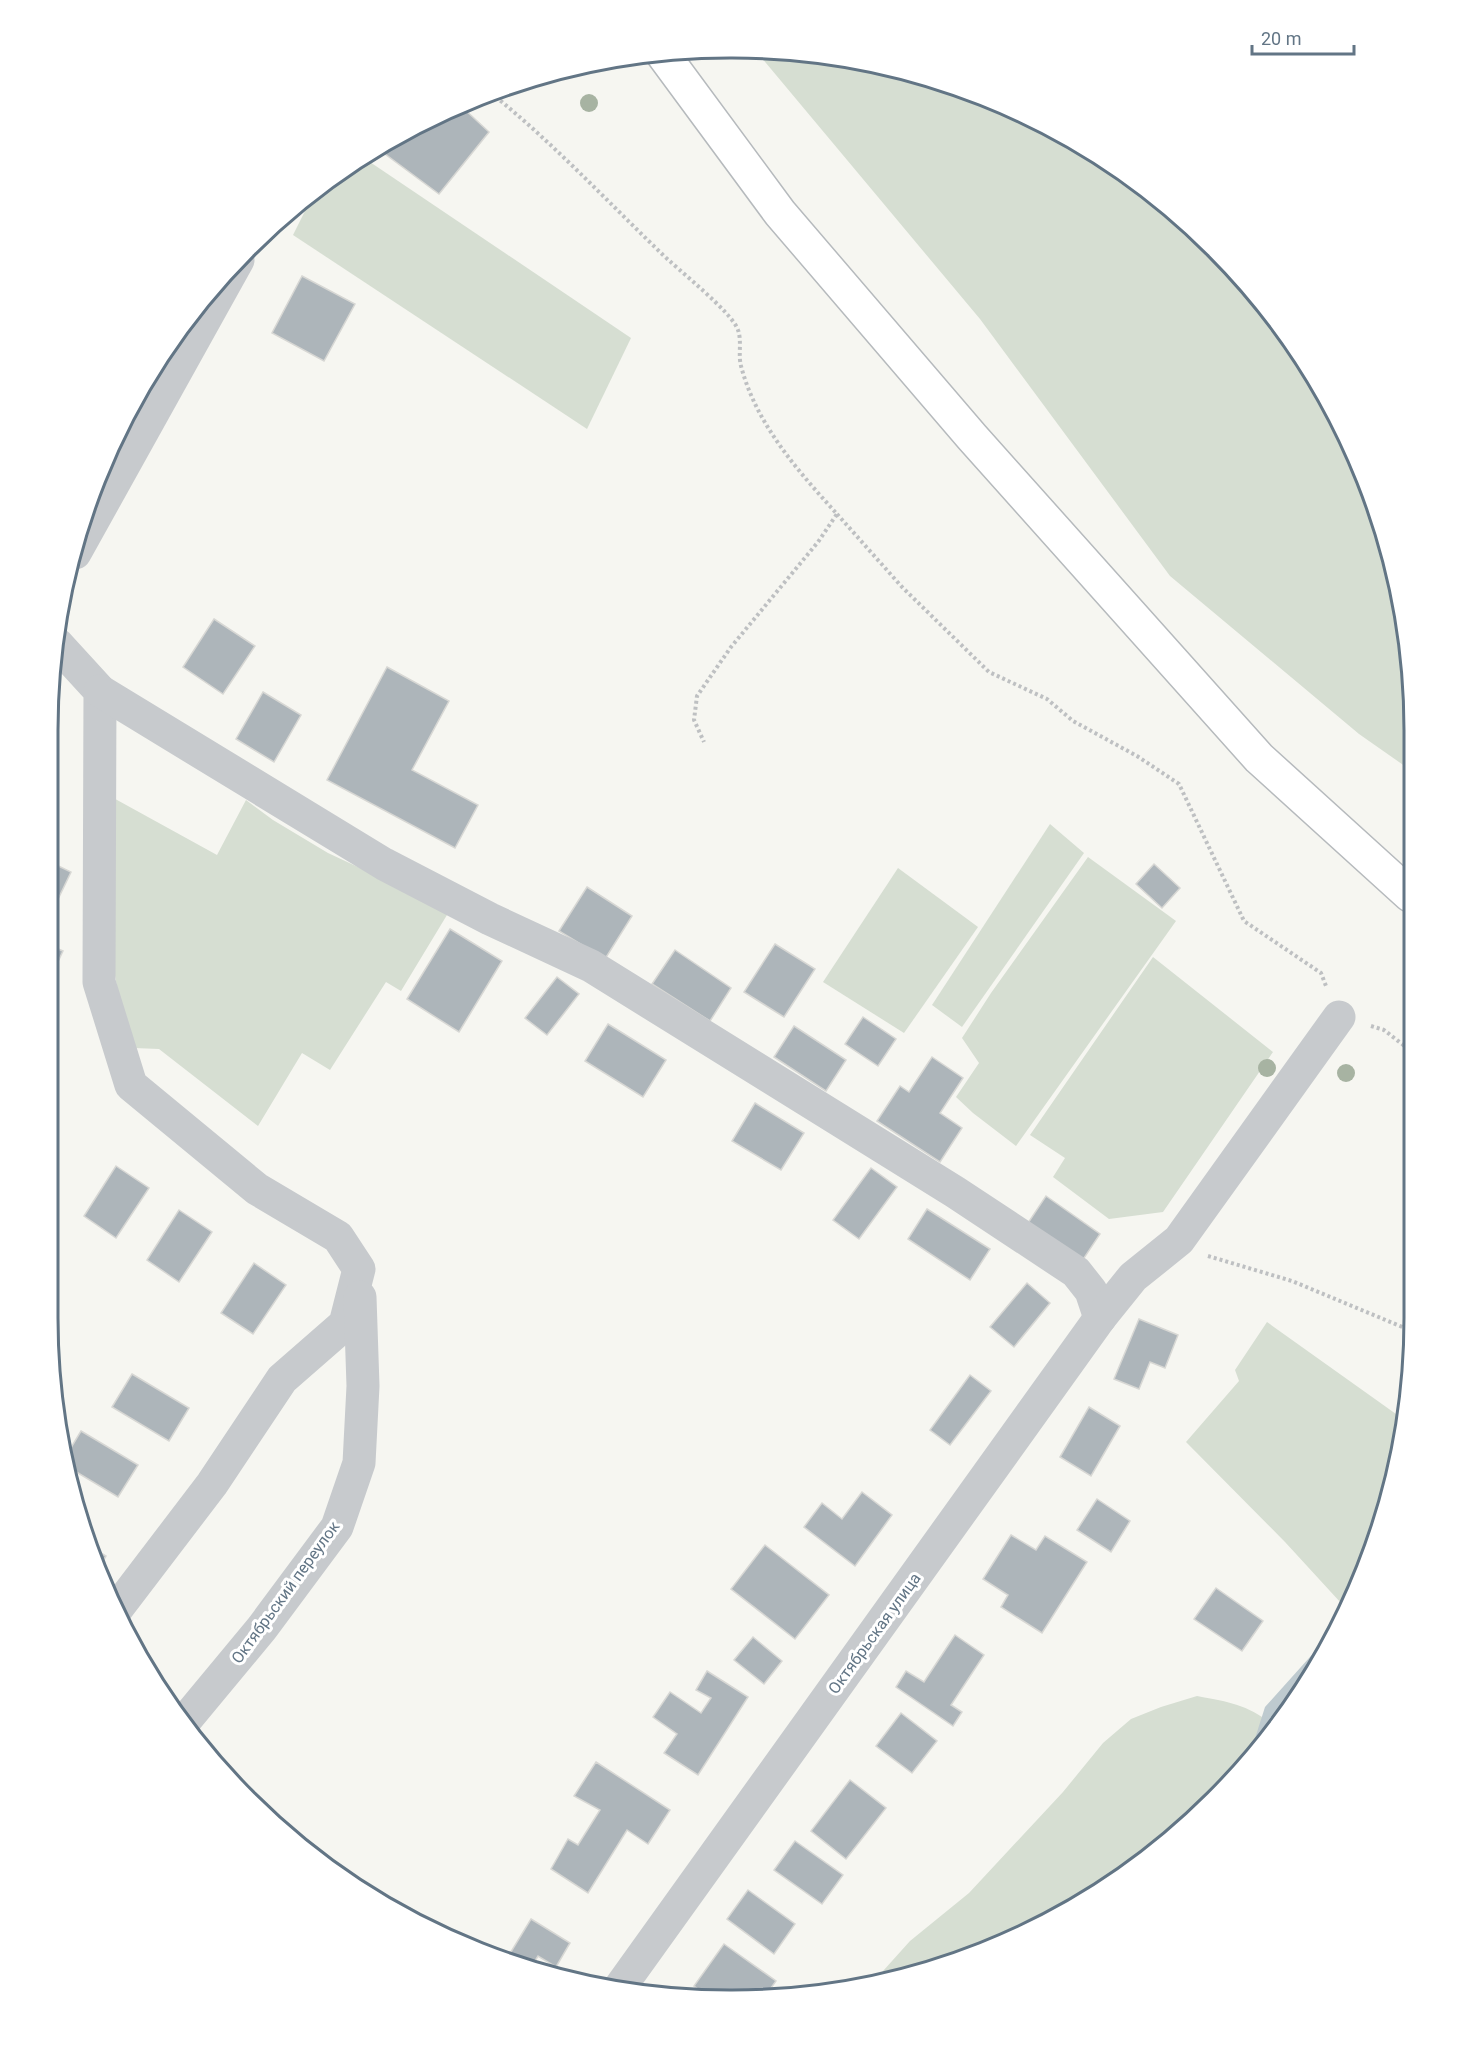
<svg xmlns="http://www.w3.org/2000/svg" width="1462" height="2049" font-family="Roboto,sans-serif">
<style>
.green{fill:#d6ded2}
.water{fill:#becacf}
.building{fill:#adb5ba;stroke:#d7d7d4;stroke-width:1.5}
.lines{fill:none;stroke-linecap:round;stroke-linejoin:round}
.highway-casing{stroke:#b6babd;stroke-width:36}
.path{stroke:#bec0c2;stroke-width:4;stroke-dasharray:3 3;stroke-linecap:butt}
.minor{stroke:#c7cacd;stroke-width:33}
.highway{stroke:#fff;stroke-width:33}
.tree{fill:#a7b3a2}
.labels{text-anchor:middle;stroke-width:6;stroke-linejoin:round;paint-order:stroke}
.street-label{font-size:16px;fill:#627585;stroke:#fff}
.rim{fill:none;stroke:#627585;stroke-width:3}
</style>
<rect width="100%" height="100%" fill="#f6f6f1"/>
<!-- green -->
<g class="green">
<path d="M776,49l132,22 125,48 114,70 98,92 99,148 47,125 17,88 1,127 -50,-35 -189,-158 -190,-257 -225,-269z"/>
<path d="M364,158l267,180 -44,91 -294,-194 20,-40z"/>
<path d="M108,795l109,60 29,-55 27,20 55,33 122,57 -49,81 -15,-9 -56,88 -28,-17 -44,73 -99,-77 -25,-1 -11,-27 -9,-51z"/>
<path d="M1050,824l34,29 -122,174 -30,-22z"/>
<path d="M1088,857l88,64 -160,225 -43,-33 -17,-16 23,-34 -17,-25 29,-45z"/>
<path d="M898,868l80,59 -74,106 -81,-51z"/>
<path d="M1153,957l120,95 -110,160 -54,7 -56,-42 12,-19 -35,-23z"/>
<path d="M1267,1322l136,97 -12,75 -40,107 -10,2 -56,-61 -99,-100 53,-61 -4,-11z"/>
<path d="M1197,1696c36,7 50,8 80,32l-96,104 -108,77 -80,40 -119,32 36,-40 59,-48 94,-101 40,-49 28,-24 30,-12z"/>
</g>
<!-- water -->
<path class="water" d="M1344,1619l-71,115 -33,35 11,-18 14,-44z"/>
<!-- building -->
<g class="building">
<path d="M462,107l27,25 -50,62 -62,-46 13,-9 40,-18 2,2 3,-4z"/>
<path d="M302,276l53,28 -31,57 -52,-28z"/>
<path d="M214,619l41,27 -32,48 -40,-27z"/>
<path d="M387,667l62,34 -37,69 66,35 -23,43 -128,-68z"/>
<path d="M263,692l38,23 -27,47 -38,-23z"/>
<path d="M48,861l23,11 -23,48z"/>
<path d="M1154,864l26,24 -18,20 -26,-24z"/>
<path d="M587,887l45,29 -27,43 -46,-28z"/>
<path d="M450,929l52,32 -43,71 -52,-33z"/>
<path d="M775,944l40,25 -31,48 -40,-25z"/>
<path d="M48,945l15,6 -15,32z"/>
<path d="M675,950l56,38 -21,33 -58,-37z"/>
<path d="M557,977l22,17 -32,41 -22,-17z"/>
<path d="M863,1017l33,22 -18,27 -33,-22z"/>
<path d="M608,1024l58,36 -23,37 -58,-36z"/>
<path d="M794,1026l52,34 -20,31 -52,-34z"/>
<path d="M932,1057l31,21 -23,35 22,15 -22,34 -63,-41 23,-35 9,6z"/>
<path d="M755,1103l49,30 -23,37 -49,-29z"/>
<path d="M116,1166l33,22 -33,50 -32,-22z"/>
<path d="M871,1168l26,19 -38,52 -26,-19z"/>
<path d="M1046,1196l54,38 -18,27 -54,-38z"/>
<path d="M927,1209l63,40 -20,31 -62,-41z"/>
<path d="M179,1210l33,22 -33,50 -32,-22z"/>
<path d="M254,1263l32,22 -33,49 -32,-21z"/>
<path d="M1027,1283l23,20 -36,44 -24,-20z"/>
<path d="M1139,1319l39,16 -13,33 -15,-6 -11,27 -25,-10z"/>
<path d="M132,1374l57,34 -20,33 -57,-34z"/>
<path d="M970,1375l21,16 -41,54 -20,-15z"/>
<path d="M1089,1407l31,19 -29,50 -31,-19z"/>
<path d="M81,1431l57,34 -20,32 -50,-30 -2,-11z"/>
<path d="M862,1492l30,23 -37,51 -51,-39 18,-24 20,16z"/>
<path d="M1097,1499l33,22 -19,31 -34,-22z"/>
<path d="M1011,1535l25,15 9,-14 42,26 -45,71 -41,-26 7,-12 -25,-16z"/>
<path d="M765,1545l64,50 -34,44 -64,-50z"/>
<path d="M89,1546l17,10 -9,15z"/>
<path d="M1216,1588l47,33 -21,30 -48,-32z"/>
<path d="M955,1635l29,20 -33,50 11,7 -9,14 -57,-39 10,-16 18,11z"/>
<path d="M753,1637l29,24 -18,23 -30,-24z"/>
<path d="M707,1671l41,26 -50,78 -34,-22 13,-19 -24,-17 17,-25 31,21 10,-15 -15,-8z"/>
<path d="M901,1713l36,28 -25,32 -36,-27z"/>
<path d="M596,1762l74,48 -22,34 -21,-14 -39,63 -37,-24 17,-30 10,6 22,-35 -26,-14z"/>
<path d="M850,1780l36,28 -40,51 -35,-28z"/>
<path d="M795,1841l48,34 -21,29 -48,-34z"/>
<path d="M748,1890l47,34 -21,30 -47,-35z"/>
<path d="M531,1919l39,24 -14,24 -18,-11 -8,13 -24,-9z"/>
<path d="M724,1944l52,37 -10,14h-60l-12,-9z"/>
</g>
<g class="lines">
<!-- highway casing -->
<g class="highway-casing">
<path id="highway" d="M662,53l118,160 192,224 287,321 151,137"/>
</g>
<!-- path -->
<g class="path">
<path d="M491,93c61,49 114,106 170,160 16,16 71,59 77,77 4,11 0,25 3,36 15,58 57,105 96,148l-19,28 -87,105 -34,49 -3,24 10,22"/>
<path d="M837,514l65,73 87,85 58,27 26,22 64,35 42,28 65,137 77,52 5,13"/>
<path d="M1371,1026l13,4 27,21"/>
<path d="M1208,1256l84,25 120,50"/>
</g>
<!-- minor -->
<g class="minor">
<path d="M75,553l163,-293"/>
<path d="M57,644l43,47 -1,291 32,103 126,104 81,48 21,32 -14,55 -63,55 -70,105 -96,126"/>
<path d="M100,691l284,173 106,55 101,47 364,226 121,80 15,19 9,27"/>
<path d="M184,1722l78,-94 75,-101 22,-64 4,-77 -3,-89"/>
<path d="M618,1990l482,-672 33,-41 46,-37 160,-223"/>
</g>
<!-- highway -->
<use href="#highway" class="highway"/>
</g>
<!-- trees -->
<g class="tree">
<circle cx="589" cy="103" r="9"/>
<circle cx="1267" cy="1068" r="9"/>
<circle cx="1346" cy="1073" r="9"/>
</g>
<g class="labels">
<!-- street labels -->
<g class="street-label">
<text transform="translate(285 1592) rotate(-54)" y="6">Октябрьский переулок</text>
<text transform="translate(874 1633) rotate(-54)" y="6">Октябрьская улица</text>
</g>
</g>
<!-- crop -->
<path d="M0 0H1462V2049H0ZM730 58H732A672 672 0 0 1 1404 730V1318A672 672 0 0 1 732 1990H730A672 672 0 0 1 58 1318V730A672 672 0 0 1 730 58Z" fill="#fff" fill-rule="evenodd"/>
<path class="rim" d="M730 58H732A672 672 0 0 1 1404 730V1318A672 672 0 0 1 732 1990H730A672 672 0 0 1 58 1318V730A672 672 0 0 1 730 58Z"/>
<!-- scale -->
<path d="M1252 45v9h102v-9" fill="none" stroke="#627585" stroke-width="3"/>
<text x="1261" y="45" font-size="18" fill="#627585" stroke="#ffffff" stroke-width="4.5" paint-order="stroke">20 m</text>
</svg>
